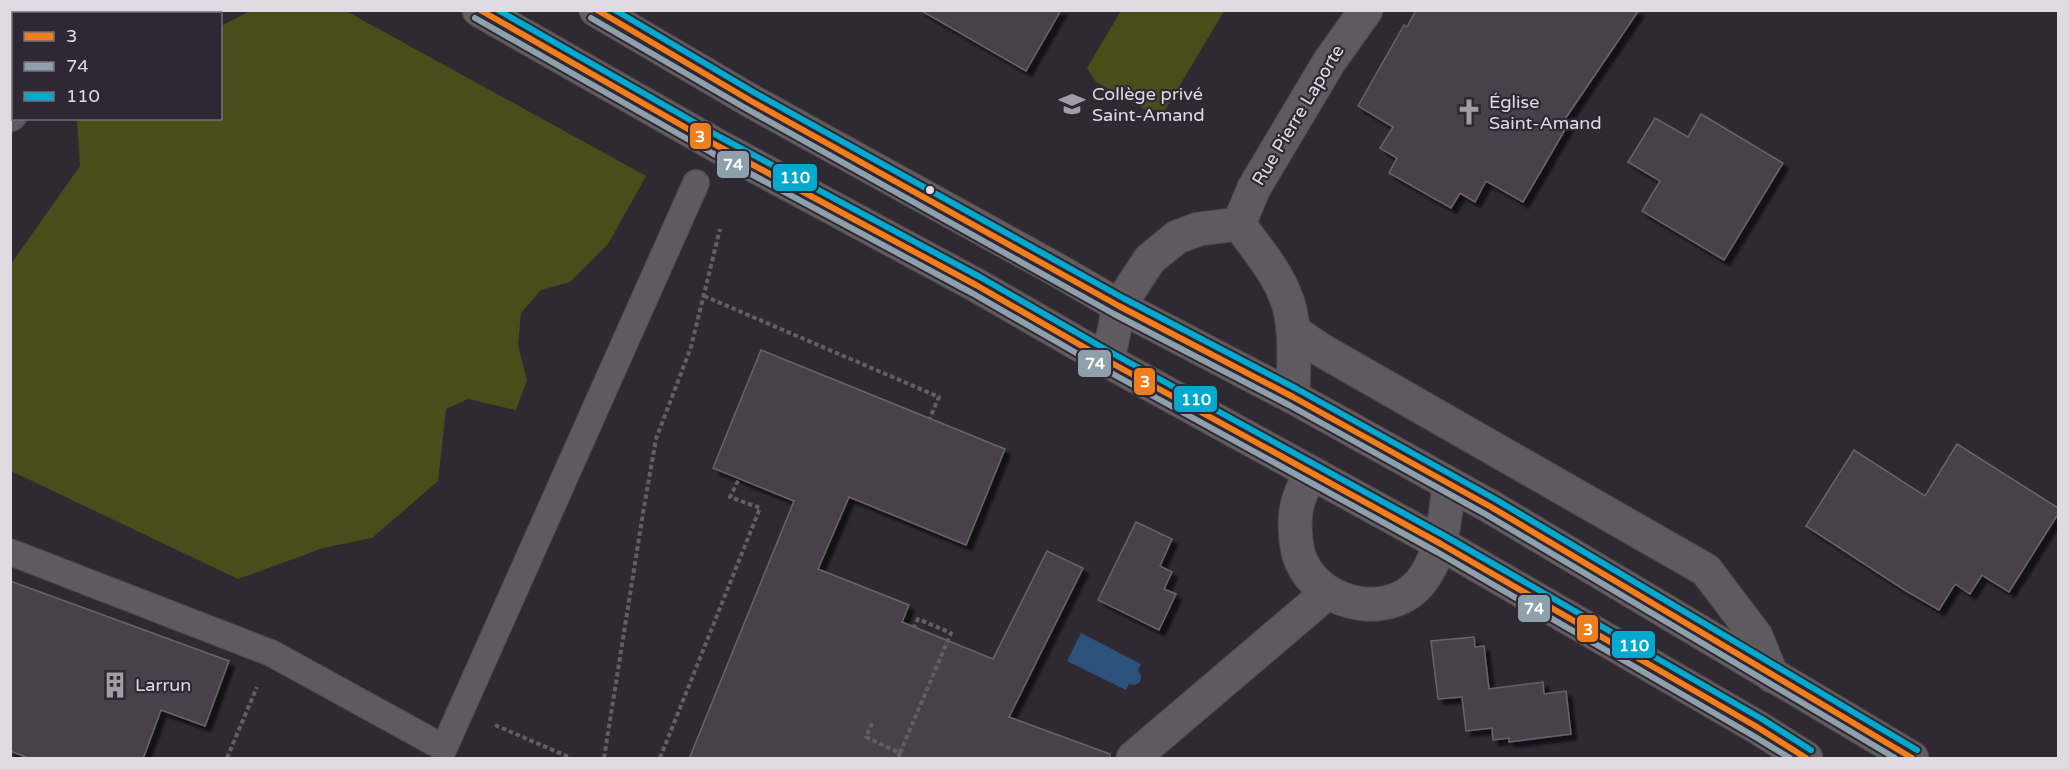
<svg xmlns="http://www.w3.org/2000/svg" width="2069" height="769" font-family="'Varela Round',sans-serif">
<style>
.green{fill:#494d1a}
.water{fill:#2c517b}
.building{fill:#483f4c;stroke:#68646a;stroke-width:1.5;filter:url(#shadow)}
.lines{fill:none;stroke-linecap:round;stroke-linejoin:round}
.service-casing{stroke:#4c474e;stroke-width:28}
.minor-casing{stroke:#4c474e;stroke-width:35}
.primary-casing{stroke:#4c474e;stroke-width:35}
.path{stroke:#625e63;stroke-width:4;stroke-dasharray:4.5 3;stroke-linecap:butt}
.service{stroke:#5e5b60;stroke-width:26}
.minor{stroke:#5e5b60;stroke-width:33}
.primary{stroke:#645d5d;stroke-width:33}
.bus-1-casing{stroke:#302735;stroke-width:10}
.bus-2-casing{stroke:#302735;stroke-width:10}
.bus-3-casing{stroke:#302735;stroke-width:10}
.bus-1{stroke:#f07e1c;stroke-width:6}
.bus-2{stroke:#8ea1aa;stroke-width:6}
.bus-3{stroke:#00a9ce;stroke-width:6}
.bus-dot{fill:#e0dae3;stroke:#302735;stroke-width:2}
.labels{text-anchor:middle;stroke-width:4.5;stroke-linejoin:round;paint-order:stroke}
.poi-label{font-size:18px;fill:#e0dae3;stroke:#302735;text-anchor:start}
.street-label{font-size:18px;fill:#e0dae3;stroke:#302735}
.line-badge{stroke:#302735;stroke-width:2}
.badge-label{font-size:16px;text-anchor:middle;font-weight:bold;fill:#fff}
</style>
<defs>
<filter id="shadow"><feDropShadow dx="5.5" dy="5.5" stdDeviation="1.5" flood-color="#0009"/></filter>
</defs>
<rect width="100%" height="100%" fill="#2f2a32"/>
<!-- green -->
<g class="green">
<path d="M250,11h96l300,165 -38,68 -38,38 -29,8 -20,23 -3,32 9,35 -11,30 -48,-11 -22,10 -8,72 -66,57 -49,10 -85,31 -227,-108v-207l69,-98 -3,-47 143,-1 1,-92z"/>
<path d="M1121,11h103l-59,99h-19l-50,-28 -9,-14z"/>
</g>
<!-- water -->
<path class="water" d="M1081,633l60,31 -3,6 3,6 -1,6 -5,3 -6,-1 -3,6 -59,-29z"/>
<!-- building -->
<g class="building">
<path d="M920,10h141l-35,61z"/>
<path d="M1416,10h223l-74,109 5,2 -47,81 -37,-21 -11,21 -15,-9 -9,15 -62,-35 8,-15 -17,-10 13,-21 -35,-21 46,-81 3,2z"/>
<path d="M1701,114l82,49 -59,97 -82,-49 18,-30 -32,-19 27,-44 33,19z"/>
<path d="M761,350l244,99 -39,96 -117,-48 -31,72 91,36 -7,17 91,37 54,-108 36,17 -74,149 101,37v5h-421l105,-258 -81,-33z"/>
<path d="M1957,444l101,64v6l-49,78 -27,-17 -12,19 -15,-10 -16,26 -33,-19 -100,-65 48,-76 71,46z"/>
<path d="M1136,522l36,17 -12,27 12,6 -8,17 12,5 -17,36 -61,-30z"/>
<path d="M10,581l219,80 -24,65 -44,-16 -18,49h-112l-21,-8z"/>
<path d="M1474,637l1,10 9,-1 5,43 54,-7 1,12 22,-3 5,43 -62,8v-4l-16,2 -1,-12 -26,3 -4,-34 -24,2 -7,-58z"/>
</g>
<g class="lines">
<!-- service casing -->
<g class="service-casing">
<path id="service" d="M10,552l261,101 173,95 252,-565"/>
</g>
<!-- minor casing -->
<g class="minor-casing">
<g id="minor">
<path d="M69,14l2,-4"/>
<path d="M10,115l4,-6"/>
<path d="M1239,224l15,-36 75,-126 37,-52"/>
<path d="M1239,224c16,23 36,45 46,71 13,29 8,71 8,102"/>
<path d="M1293,331l30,20 383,219 50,66 16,40"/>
<path d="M1108,361l11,-55 31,-47 27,-22 22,-8 40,-5"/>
<path d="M1310,473c-4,9 -9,19 -12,29 -5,16 -3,45 3,59 20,47 95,61 124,15 19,-29 20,-59 24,-92"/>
<path d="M1133,758l194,-165"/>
</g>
</g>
<!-- primary casing -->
<g class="primary-casing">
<g id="primary">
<path d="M479,10l237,135 260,140 132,76 333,183 316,183 49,31"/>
<path d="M596,10l155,91 308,170 60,35 174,91 198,110 421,251"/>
</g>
</g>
<!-- path -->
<g class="path">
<path d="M704,296l235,101 -9,21"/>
<path d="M872,723l-6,14 34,16 -2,5"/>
<path d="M495,725l76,33"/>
<path d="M900,753l51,-120 -33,-14 -4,8"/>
<path d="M227,758l30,-71"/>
<path d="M604,758l39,-245 13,-74 35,-92 29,-118"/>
<path d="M660,758l100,-250 -30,-11 9,-18"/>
</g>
<!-- service -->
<use href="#service" class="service"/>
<!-- minor -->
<use href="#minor" class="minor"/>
<!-- primary -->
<use href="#primary" class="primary"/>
<!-- bus-1 casing -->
<g class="bus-1-casing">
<g id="bus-1">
<path d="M480,10l236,135 260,140 132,76 333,183 316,183 49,31"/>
<path d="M597,10l154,91 368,205 174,91 198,110 421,251"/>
</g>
</g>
<!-- bus-2 casing -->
<g class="bus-2-casing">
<g id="bus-2">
<path d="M475,18l237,135 260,140 132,76 333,183 315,183 38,23"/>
<path d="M591,18l156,91 367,205 175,91 198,110 408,243"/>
</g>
</g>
<!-- bus-3 casing -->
<g class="bus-3-casing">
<g id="bus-3">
<path d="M498,10l222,127 260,140 132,76 333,183 317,183 49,31"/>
<path d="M615,10l140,83 368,205 174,91 198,110 422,251"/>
</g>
</g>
<!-- bus-1 -->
<use href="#bus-1" class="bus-1"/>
<!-- bus-2 -->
<use href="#bus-2" class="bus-2"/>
<!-- bus-3 -->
<use href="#bus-3" class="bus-3"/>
</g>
<!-- icons -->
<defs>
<g id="school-bare" transform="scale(2.07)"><path d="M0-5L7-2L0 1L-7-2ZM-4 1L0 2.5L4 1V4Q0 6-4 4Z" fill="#a29ca5" stroke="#302735" stroke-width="2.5" paint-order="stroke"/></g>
<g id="church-bare" transform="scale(2.07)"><path d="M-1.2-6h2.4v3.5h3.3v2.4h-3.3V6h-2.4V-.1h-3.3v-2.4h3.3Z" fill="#a29ca5" stroke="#302735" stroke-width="2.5" paint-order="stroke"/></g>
<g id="building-bare" transform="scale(2.07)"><path d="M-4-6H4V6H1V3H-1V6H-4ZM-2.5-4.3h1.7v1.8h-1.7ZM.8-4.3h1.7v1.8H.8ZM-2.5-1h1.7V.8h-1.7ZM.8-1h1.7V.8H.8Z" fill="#a29ca5" stroke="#302735" stroke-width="2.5" paint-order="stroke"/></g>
</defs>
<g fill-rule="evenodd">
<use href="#school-bare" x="1072" y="104"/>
<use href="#church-bare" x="1469" y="112"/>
<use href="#building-bare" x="115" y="685"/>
</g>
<!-- markers -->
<circle class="bus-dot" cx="930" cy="190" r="5"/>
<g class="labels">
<!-- poi labels -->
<g class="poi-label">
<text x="1092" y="100">Collège privé<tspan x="1092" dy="21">Saint-Amand</tspan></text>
<text x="1489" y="108">Église<tspan x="1489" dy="21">Saint-Amand</tspan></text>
<text x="135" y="691">Larrun</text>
</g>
<!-- street labels -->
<g class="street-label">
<text transform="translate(1298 115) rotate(-59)" y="6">Rue Pierre Laporte</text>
</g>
</g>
<g class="line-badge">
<rect x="689" y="122" width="23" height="28" rx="6" fill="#f07e1c"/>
<rect x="716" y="150" width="34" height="29" rx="6" fill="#8ea1aa"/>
<rect x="772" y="163" width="46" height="29" rx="6" fill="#00a9ce"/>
<rect x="1077" y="349" width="35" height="29" rx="6" fill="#8ea1aa"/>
<rect x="1133" y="367" width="23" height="29" rx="6" fill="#f07e1c"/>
<rect x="1173" y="385" width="45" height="28" rx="6" fill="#00a9ce"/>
<rect x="1517" y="594" width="34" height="29" rx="6" fill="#8ea1aa"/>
<rect x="1576" y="614" width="23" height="29" rx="6" fill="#f07e1c"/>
<rect x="1611" y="630" width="45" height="29" rx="6" fill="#00a9ce"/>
</g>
<g class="badge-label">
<text x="700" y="142">3</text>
<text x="733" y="170">74</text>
<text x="795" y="183">110</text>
<text x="1095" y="369">74</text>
<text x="1145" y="387">3</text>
<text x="1196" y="405">110</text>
<text x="1534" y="614">74</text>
<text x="1588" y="635">3</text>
<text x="1634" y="651">110</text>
</g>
<!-- border -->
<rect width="2069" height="769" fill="none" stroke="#e0dae3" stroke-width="24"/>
<!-- legend -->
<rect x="12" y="12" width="210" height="108" fill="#302735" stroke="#766f7b" stroke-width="1.5"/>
<rect x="24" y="32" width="30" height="9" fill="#f07e1c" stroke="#766f7b" stroke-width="1.5"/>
<text x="66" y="42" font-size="18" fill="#e0dae3">3</text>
<rect x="24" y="62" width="30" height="9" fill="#8ea1aa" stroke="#766f7b" stroke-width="1.5"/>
<text x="66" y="72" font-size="18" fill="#e0dae3">74</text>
<rect x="24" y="92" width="30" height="9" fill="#00a9ce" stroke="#766f7b" stroke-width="1.5"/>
<text x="66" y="102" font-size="18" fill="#e0dae3">110</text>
</svg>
